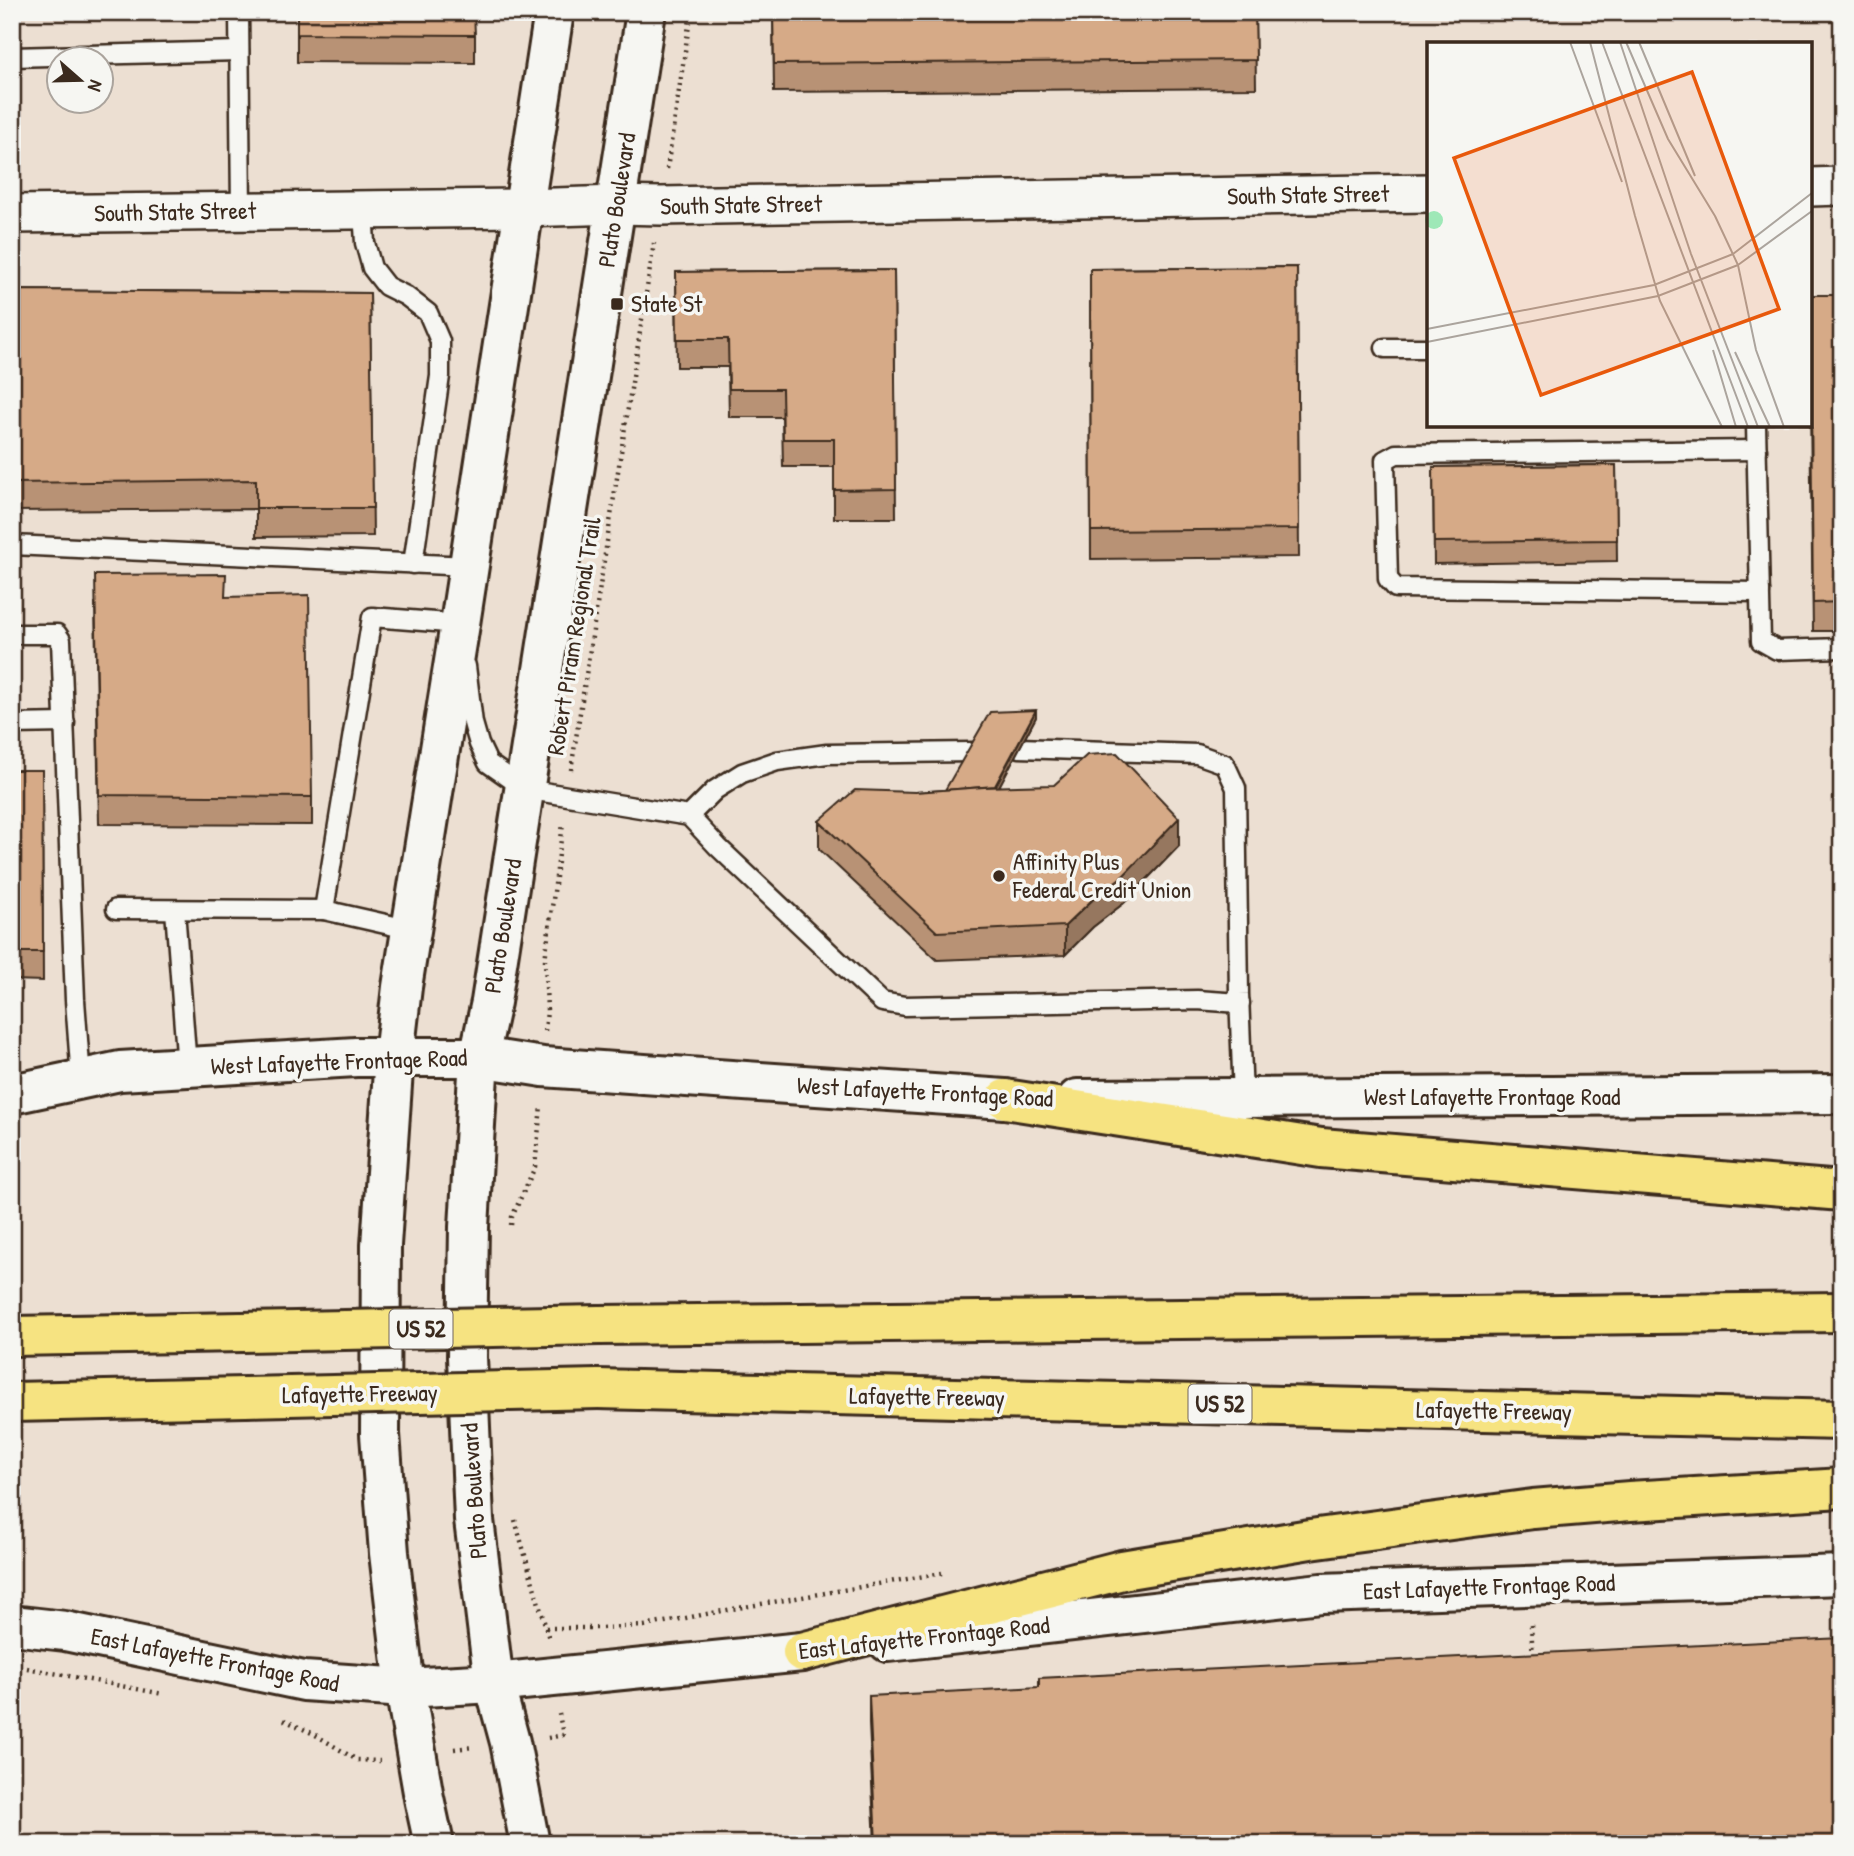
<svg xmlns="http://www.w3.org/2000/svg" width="1854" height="1856" font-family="'Patrick Hand',sans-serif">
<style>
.built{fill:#ecdfd2;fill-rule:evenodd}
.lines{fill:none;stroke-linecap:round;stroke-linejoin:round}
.service-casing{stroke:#3b2a1e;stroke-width:23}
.minor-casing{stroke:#3b2a1e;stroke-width:42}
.tertiary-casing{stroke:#3b2a1e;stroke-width:44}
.secondary-casing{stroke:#3b2a1e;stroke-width:44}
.motorway-casing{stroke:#3b2a1e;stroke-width:44}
.path{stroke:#3b2a1e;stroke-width:4.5;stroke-dasharray:2 5;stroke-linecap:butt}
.service{stroke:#f6f6f2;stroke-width:18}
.minor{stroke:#f6f6f2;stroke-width:37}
.tertiary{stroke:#f6f6f2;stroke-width:38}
.secondary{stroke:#f6f6f2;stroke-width:38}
.motorway{stroke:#f6e381;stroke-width:38}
.motorway-bridge-casing{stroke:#3b2a1e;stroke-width:44;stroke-linecap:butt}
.motorway-bridge{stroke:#f6e381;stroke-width:38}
.wall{fill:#b89274;stroke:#3b2a1e;stroke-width:2}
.shaded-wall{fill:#96775e;stroke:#3b2a1e;stroke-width:2}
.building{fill:#d6aa87;stroke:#3b2a1e;stroke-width:2}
.poi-dot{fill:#3b2a1e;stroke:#f6f6f2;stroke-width:2.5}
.labels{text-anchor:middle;stroke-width:7;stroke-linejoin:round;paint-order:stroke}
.shield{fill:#f6f6f2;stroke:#73675e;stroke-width:2}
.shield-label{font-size:23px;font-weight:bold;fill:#3b2a1e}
.street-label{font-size:24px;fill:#3b2a1e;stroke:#f6f6f2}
.poi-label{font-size:24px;fill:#3b2a1e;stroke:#f6f6f2;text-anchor:start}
.inset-road{fill:none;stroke:#aba49d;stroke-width:2}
.view{fill:#e8590c;fill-opacity:0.15;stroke:#e8590c;stroke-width:3.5}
.inset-edge{fill:none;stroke:#3b2a1e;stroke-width:3.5}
</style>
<rect width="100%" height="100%" fill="#f6f6f2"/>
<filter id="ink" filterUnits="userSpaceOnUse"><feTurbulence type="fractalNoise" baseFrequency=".0143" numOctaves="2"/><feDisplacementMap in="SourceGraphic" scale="14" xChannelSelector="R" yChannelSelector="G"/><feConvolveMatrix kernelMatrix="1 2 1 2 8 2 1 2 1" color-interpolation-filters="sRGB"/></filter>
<g filter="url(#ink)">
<!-- built -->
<path class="built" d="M12,12h1830v1832h-1830zM1429,44h381v381h-381zM60,60h42v42h-42z"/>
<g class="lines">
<!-- service casing -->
<g class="service-casing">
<g id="service">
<path d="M239,12l2,199"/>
<path d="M12,57l227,-6"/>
<path d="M363,210l2,33 7,25 14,18 20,10 22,17 12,28v35l-27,188"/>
<path d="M1385,348h44"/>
<path d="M1756,425l5,216 16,9 65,-2"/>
<path d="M1757,450l-361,4 -11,6 3,119 8,9 364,4"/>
<path d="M12,545l457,21"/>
<path d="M12,634h45l4,6 14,360 6,79"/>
<path d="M466,666l7,57 6,21 9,19 37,26 164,27 29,31 164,155 23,4 292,-6 43,3"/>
<path d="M12,724l53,-1"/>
<path d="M1019,748l178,6 28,10 11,24 3,206 4,104"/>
<path d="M689,816l26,-26 27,-17 35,-12 50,-7 144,-2"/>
<path d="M116,909l208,1 48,-293 88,7 1,4"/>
<path d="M175,910l12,157"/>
<path d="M324,910l88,20"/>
</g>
</g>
<!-- minor casing -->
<g class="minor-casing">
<g id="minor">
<path d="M1810,187l32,-1"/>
<path d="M12,214l512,-6 93,-3 44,1 768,-13"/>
</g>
</g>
<!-- tertiary casing -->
<g class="tertiary-casing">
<g id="tertiary">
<path d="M1077,1099l765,-5"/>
<path d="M888,1642l433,-49 521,-18"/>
<path d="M494,1683l16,59 20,102"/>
<path d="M405,1688l19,110 10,46"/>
</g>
</g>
<!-- secondary casing -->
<g class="secondary-casing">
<g id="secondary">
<path d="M12,1094l108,-23 236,-14h123l64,10 462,32"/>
<path d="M12,1625l53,6 239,50 101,7 89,-5 308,-31"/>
<path d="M494,1683l-20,-163 -7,-163 2,-130 10,-170 12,-55 155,-990"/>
<path d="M405,1688l-16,-135 -9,-119 1,-189 13,-189 8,-69 58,-363 94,-612"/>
</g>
</g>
<!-- motorway casing -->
<g class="motorway-casing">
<g id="motorway">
<path d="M1005,1099l316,49 521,43"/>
<path d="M599,1325l1243,-13"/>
<path d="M12,1336l230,-4"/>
<path d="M598,1389l1244,31"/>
<path d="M12,1402l233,-5"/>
<path d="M802,1652l320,-82 188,-31 223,-30 97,-8 212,-13"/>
</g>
</g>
<!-- path -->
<g class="path">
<path d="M667,169l24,-157"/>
<path d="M571,770l83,-527"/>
<path d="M545,1031l2,-20 -2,-51 18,-136"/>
<path d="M511,1225l1,-8 23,-50 6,-61"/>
<path d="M515,1520l34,119"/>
<path d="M1531,1625l2,33"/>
<path d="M546,1628h55l43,-2 94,-18 204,-35"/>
<path d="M27,1668l136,26"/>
<path d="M284,1720l30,14 43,26 23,1"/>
<path d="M548,1738l15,-3 -4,-21"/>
<path d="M454,1749l20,-2"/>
</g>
<!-- service -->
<use href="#service" class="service"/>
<!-- minor -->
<use href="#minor" class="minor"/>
<!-- tertiary -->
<use href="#tertiary" class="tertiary"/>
<!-- secondary -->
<use href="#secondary" class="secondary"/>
<!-- motorway -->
<use href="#motorway" class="motorway"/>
<!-- motorway-bridge casing -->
<g class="motorway-bridge-casing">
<g id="motorway-bridge">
<path d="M242,1332l357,-7"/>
<path d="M245,1397l353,-8"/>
</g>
</g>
<!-- motorway-bridge -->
<use href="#motorway-bridge" class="motorway-bridge"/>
</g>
<!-- wall -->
<g class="wall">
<rect x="176" y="12" width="46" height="6"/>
<path d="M297,12l178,23v28l-178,-1z"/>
<path d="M773,12h482l1,76 -482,4z"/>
<path d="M1297,267l2,290 -208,2 -1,-290z"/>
<path d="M894,270l2,248h-62v-51h-51l-1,-50h-53l-1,-50h-51l-1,-95z"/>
<path d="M12,290l358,3 3,243 -117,1v-28l-244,2z"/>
<path d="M1842,295v336h-29l-3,-222z"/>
<path d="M1616,465l1,96 -183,3 -1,-97z"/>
<path d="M225,597l87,200v28l-213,-1 -4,-221z"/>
<path d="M1036,717l-37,69 180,60 -55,57 -31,24 -28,28 -128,5 -118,-111v-28l96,-29 30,-2z"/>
<path d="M12,770h30l1,211 -31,-1z"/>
<path d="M869,1696l973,148h-967l-6,-120z"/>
</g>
<!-- shaded-wall -->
<g class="shaded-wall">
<path d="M1036,710v7l-52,98v-7z"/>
<path d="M1179,818v28l-55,57 -31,24 -28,28v-29z"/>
</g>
<!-- building -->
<g class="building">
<path d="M297,12h177l1,23 -178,-1z"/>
<path d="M773,12h482l1,48 -482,4z"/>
<path d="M1297,267l2,262 -208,2 -1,-262z"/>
<path d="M894,270l2,219 -62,1v-51h-51l-1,-50h-53l-1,-50h-51l-1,-67z"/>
<path d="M12,290l358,3 3,215h-117v-28l-244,3z"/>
<path d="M1810,295h32v307l-29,1z"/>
<path d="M1616,465l1,75 -183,2 -1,-75z"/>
<path d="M226,574l-1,23 84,-2 3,202 -213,-2 -4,-220z"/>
<path d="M1036,710l-41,76 -50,4 45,-78z"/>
<path d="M1117,753l62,65 -55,57 -31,24 -28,27 -128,6 -118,-111 36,-31 60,2 69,-5 70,-2 33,-30z"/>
<path d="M12,770h30l1,182h-31z"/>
<path d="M1842,1638v206h-966l-7,-148 170,-9v-9z"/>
</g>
</g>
<!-- markers -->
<g class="poi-dot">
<rect x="610" y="297" width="14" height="14" rx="3.5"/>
<circle cx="999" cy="876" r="7"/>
</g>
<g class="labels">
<!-- shield labels -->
<g class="shield">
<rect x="389.5" y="1309.5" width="63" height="39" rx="5"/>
<rect x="1188.5" y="1384.5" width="63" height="39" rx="5"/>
</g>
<g class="shield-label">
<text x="421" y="1337">US 52</text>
<text x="1220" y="1412">US 52</text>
</g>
<!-- street labels -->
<g class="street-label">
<text transform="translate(1308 195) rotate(-1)" y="8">South State Street</text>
<text transform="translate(617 200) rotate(-81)" y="8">Plato Boulevard</text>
<text transform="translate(741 205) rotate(-1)" y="8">South State Street</text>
<text transform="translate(175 212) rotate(-1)" y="8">South State Street</text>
<text transform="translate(574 636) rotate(-81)" y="8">Robert Piram Regional Trail</text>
<text transform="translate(503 926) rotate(-81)" y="8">Plato Boulevard</text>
<text transform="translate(339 1062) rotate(-2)" y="8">West Lafayette Frontage Road</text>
<text transform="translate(925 1092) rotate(3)" y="8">West Lafayette Frontage Road</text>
<text x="1492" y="1105">West Lafayette Frontage Road</text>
<text transform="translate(360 1394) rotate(-1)" y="8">Lafayette Freeway</text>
<text transform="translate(927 1397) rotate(1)" y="8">Lafayette Freeway</text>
<text transform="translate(1494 1411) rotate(1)" y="8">Lafayette Freeway</text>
<text transform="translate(474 1491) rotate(-94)" y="8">Plato Boulevard</text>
<text transform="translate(1489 1587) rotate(-2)" y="8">East Lafayette Frontage Road</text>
<text transform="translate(924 1638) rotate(-6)" y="8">East Lafayette Frontage Road</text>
<text transform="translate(215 1660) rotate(11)" y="8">East Lafayette Frontage Road</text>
</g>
<!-- poi labels -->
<g class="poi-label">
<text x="631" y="312">State St</text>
<text x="1013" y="870">Affinity Plus<tspan x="1013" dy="28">Federal Credit Union</tspan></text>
</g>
</g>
<!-- overview -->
<g transform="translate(1427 42)">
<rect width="385" height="385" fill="#f6f6f2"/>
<path d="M-2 178a9 9 0 1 1 18 0a9 9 0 1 1-18 0Z" fill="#9ee8b7"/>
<path class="inset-road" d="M143,0l52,140M163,0l45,174M175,0l146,385M193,0l71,212 67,173M199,0l42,97 47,77M212,0l56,134M208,174l25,85 62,126M288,174l23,49 18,85 28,77M306,212l79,-61M311,223l74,-54M0,287l227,-44 79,-31M0,300l231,-46 80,-31M286,308l23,77M308,310l35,75"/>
<path class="view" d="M265,30l87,237 -238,86 -87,-237z"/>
<rect width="385" height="385" class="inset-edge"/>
</g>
<!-- margin -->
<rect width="1854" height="1856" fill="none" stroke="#f6f6f2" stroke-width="42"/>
<rect x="21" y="21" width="1812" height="1814" fill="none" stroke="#3b2a1e" stroke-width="2.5" filter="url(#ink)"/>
<!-- north arrow -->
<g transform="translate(80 80) rotate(110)"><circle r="33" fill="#f6f6f2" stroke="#aba49d" stroke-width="2"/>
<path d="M0-5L12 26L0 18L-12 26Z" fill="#3b2a1e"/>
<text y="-10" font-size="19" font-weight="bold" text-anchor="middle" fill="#3b2a1e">N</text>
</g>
</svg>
